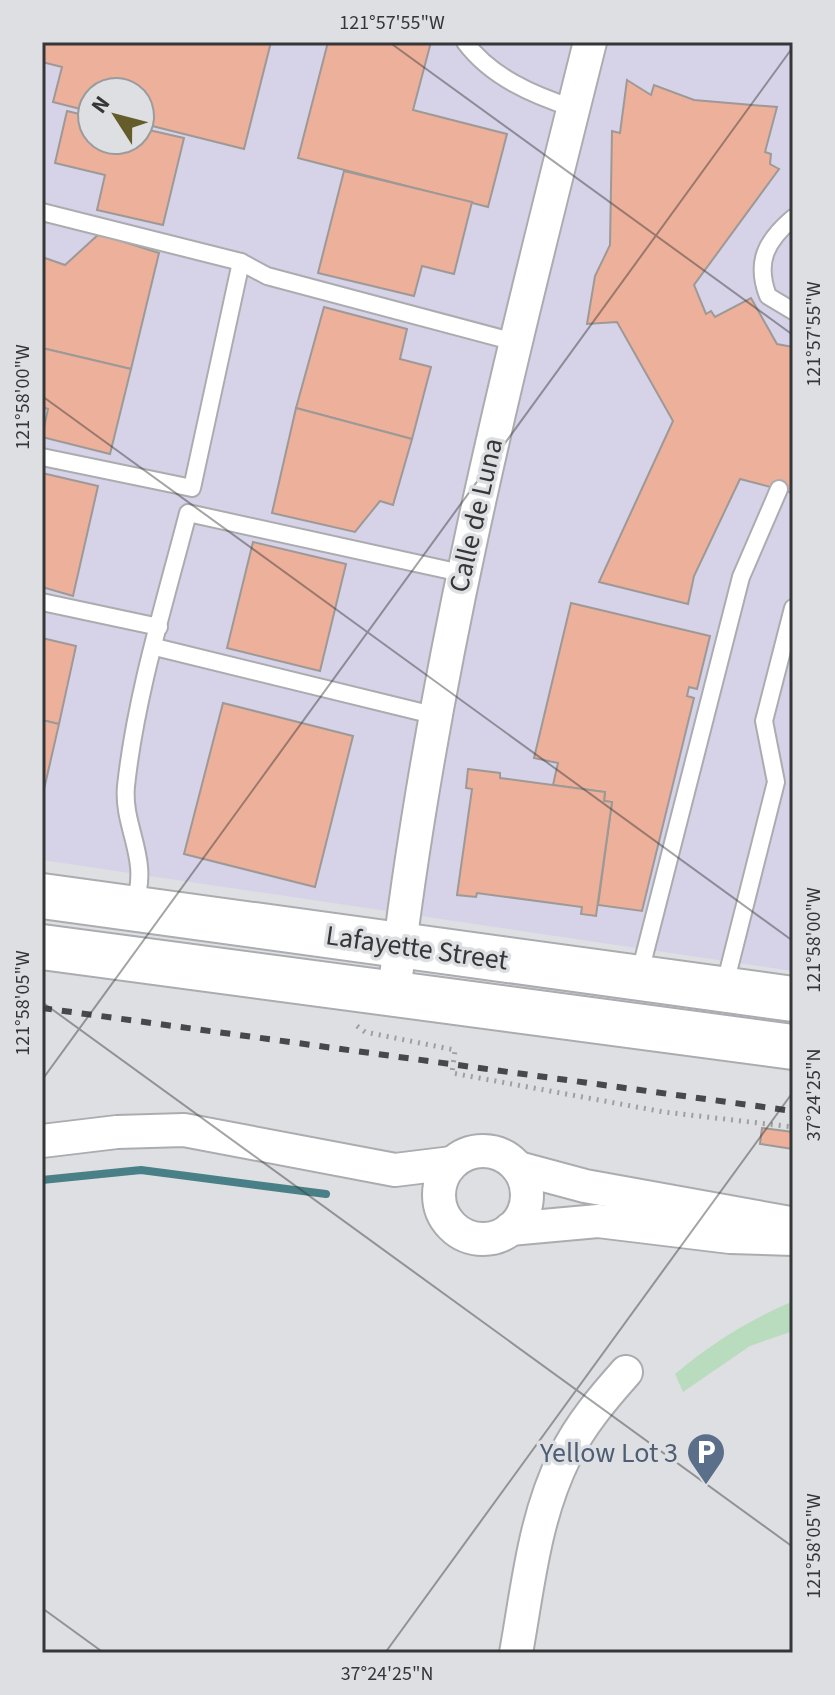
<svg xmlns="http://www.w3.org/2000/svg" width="835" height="1695" font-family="'Source Sans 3',sans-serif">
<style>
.industrial{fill:#d6d2e7;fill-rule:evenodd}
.green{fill:#b9dcbe}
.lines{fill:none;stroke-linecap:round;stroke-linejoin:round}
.stream{stroke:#498087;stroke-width:8}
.building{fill:#edb09a;stroke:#9d9997;stroke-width:2}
.lane-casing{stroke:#abacaf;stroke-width:20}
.street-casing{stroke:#abacaf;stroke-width:36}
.primary-casing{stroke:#abacaf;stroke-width:48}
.path{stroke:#9e9fa2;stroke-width:5;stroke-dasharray:2 6;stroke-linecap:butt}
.lane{stroke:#fff;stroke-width:16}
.street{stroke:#fff;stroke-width:32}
.primary{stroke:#fff;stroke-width:44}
.rail{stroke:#47484a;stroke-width:6;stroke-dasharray:10 10;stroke-linecap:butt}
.ticks{fill:none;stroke:#353637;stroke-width:2;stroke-opacity:0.45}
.labels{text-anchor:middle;stroke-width:7;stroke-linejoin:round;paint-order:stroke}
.street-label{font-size:28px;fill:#353637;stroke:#dedfe2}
.service-label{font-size:28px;fill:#4e5e75;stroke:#dedfe2;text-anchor:end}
.neatline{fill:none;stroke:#353637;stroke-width:3}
.ticks-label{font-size:20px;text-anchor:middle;fill:#353637}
</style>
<rect width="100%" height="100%" fill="#dedfe2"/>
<!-- industrial -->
<path class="industrial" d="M42,42h751v929l-751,-111zM92,92h48v48h-48z"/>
<!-- green -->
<path class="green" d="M793,1301v30l-43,15 -67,46 -8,-18c38,-32 73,-53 118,-73z"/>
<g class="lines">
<!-- stream -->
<path class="stream" d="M42,1180l99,-10 185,24"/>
</g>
<!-- building -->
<g class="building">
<path d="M43,42h228l-27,107 -104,-26v-31h-48v20l-39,-10 9,-35 -20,-5z"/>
<path d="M328,42h103l-18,68 94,24 -19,73 -190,-49z"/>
<path d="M627,80l24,15 3,-10 40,15 83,7 -12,45 6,2 -1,10 9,5 -85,116 12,29 5,-3 4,6 36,-19 26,46 16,3v146l-53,-14 -46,97 -6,28 -89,-22 74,-161 -56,-99 -30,2 8,-48 15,-31 2,-114 8,2z"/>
<path d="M67,111l25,6v23h48v-12l44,10 -21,87 -66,-15 8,-35 -50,-12z"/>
<path d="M344,171l128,31 -18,72 -32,-8 -8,30 -96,-23z"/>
<path d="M99,234l60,19 -28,116 -89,-21v-91l23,8z"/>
<path d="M324,307l83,22 -7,30 31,8 -19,72 -116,-31z"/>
<path d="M42,348l89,21 -21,85 -68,-17 6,-28 -6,-2z"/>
<path d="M296,408l116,31 -19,66 -13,-4 -25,31 -83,-19z"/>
<path d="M42,473l56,13 -25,110 -31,-9z"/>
<path d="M253,542l93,22 -26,107 -93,-23z"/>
<path d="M571,603l139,33 -13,53 -8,-2 -2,9 7,2 -52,213 -44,-6 14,-103 -8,-1 1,-9 -52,-7 5,-22 -24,-5z"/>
<path d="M42,638l34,8 -17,78 -17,-4z"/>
<path d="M223,703l130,33 -38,151 -131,-33z"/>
<path d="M42,720l17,4 -17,74z"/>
<path d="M468,769l32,4v5l105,14 -1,9 8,1 -16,114 -15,-2 1,-7 -105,-14 -1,4 -19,-2 15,-106 -6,-1z"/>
<path d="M762,1128l31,4v17l-33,-5z"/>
</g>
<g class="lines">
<!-- lane casing -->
<g class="lane-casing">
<g id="lane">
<path d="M465,42c26,35 68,53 108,66"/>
<path d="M42,212l199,50 -49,226 -150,-31"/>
<path d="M793,218c-27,23 -38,44 -25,78l25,15"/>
<path d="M241,262l26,14 248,66"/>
<path d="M42,602l117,25"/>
<path d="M155,647l278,68"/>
<path d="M134,905c17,-47 -12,-77 -8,-119 10,-92 39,-184 62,-273l273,60"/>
<path d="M639,976l102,-399 38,-88"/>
<path d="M724,988l52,-206 -12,-61 29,-113"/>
</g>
</g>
<!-- street casing -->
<g class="street-casing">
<g id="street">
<path d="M394,994c37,-325 117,-636 196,-952"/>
<path d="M42,1141l75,-9 67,-2 211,40 57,-7"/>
<circle cx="483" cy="1195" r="44"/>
<path d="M518,1168l67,18 205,37"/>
<path d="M510,1229l88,-8 132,16 63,2"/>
<path d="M516,1653c12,-66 18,-135 49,-197 15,-31 38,-58 61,-84"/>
</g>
</g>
<!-- primary casing -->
<g class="primary-casing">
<g id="primary">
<path d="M42,896l751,103"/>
<path d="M42,947l751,100"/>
</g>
</g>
<!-- path -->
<path class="path" d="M357,1026l8,6 90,18 -3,23 212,39 129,15"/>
<!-- lane -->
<use href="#lane" class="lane"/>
<!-- street -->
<use href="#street" class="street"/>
<!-- primary -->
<use href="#primary" class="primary"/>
<!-- rail -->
<path class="rail" d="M42,1008l751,103"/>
</g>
<!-- ticks -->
<path class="ticks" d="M389,42l404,293M42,396l751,545M42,1002l751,545M42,1080l751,-1033M42,1608l62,45M385,1653l408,-561"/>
<!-- icons -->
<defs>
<g id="parking-pin" transform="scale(2)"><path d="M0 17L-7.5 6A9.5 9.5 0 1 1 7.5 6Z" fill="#5c6f8a" stroke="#dedfe2"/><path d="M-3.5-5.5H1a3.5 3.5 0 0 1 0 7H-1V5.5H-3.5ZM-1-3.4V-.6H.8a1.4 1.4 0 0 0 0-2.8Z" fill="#fff"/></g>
</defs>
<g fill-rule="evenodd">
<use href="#parking-pin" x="706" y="1452"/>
</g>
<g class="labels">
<!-- street labels -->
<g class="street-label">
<text transform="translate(475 515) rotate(-77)" y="10">Calle de Luna</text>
<text transform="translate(417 947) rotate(8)" y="10">Lafayette Street</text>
</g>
<!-- service labels -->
<g class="service-label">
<text x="678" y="1462">Yellow Lot 3</text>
</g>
</g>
<!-- border -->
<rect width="835" height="1695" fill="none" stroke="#dedfe2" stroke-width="88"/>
<!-- north arrow -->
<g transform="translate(116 116) rotate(306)"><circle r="38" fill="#dedfe2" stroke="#9a9b9e" stroke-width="2"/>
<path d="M0-6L14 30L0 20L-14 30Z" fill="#645d29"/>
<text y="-12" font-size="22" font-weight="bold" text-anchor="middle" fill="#353637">N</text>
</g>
<rect x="44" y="44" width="747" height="1607" class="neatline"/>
<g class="ticks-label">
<text x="392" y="29">121°57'55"W</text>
<text transform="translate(813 334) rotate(-90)" y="7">121°57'55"W</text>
<text transform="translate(22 397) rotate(-90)" y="7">121°58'00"W</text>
<text transform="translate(813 940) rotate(-90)" y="7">121°58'00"W</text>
<text transform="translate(22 1003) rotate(-90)" y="7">121°58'05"W</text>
<text transform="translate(813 1095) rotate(-90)" y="7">37°24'25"N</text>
<text transform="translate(813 1546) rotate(-90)" y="7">121°58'05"W</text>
<text x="387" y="1680">37°24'25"N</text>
</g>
</svg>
